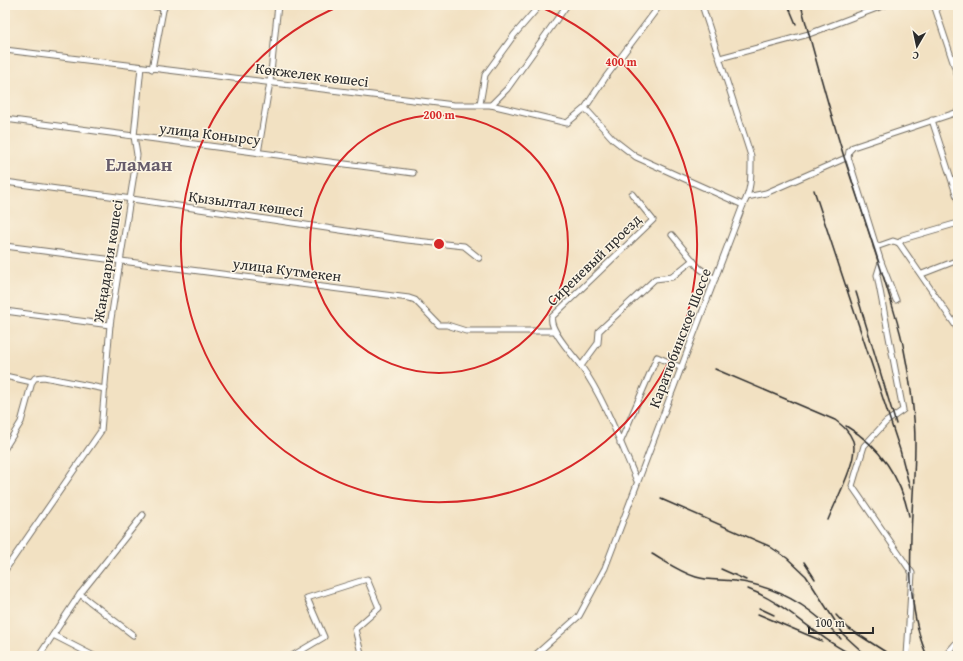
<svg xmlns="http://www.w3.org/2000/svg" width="963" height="661" font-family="'Gentium Book Plus',serif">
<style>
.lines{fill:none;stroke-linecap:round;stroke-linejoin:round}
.street-casing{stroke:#716b60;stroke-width:7}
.street{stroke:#fff;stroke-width:5}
.rail{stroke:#2b2b2b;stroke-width:1.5}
.ring{fill:none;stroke:#d62828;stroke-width:2}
.labels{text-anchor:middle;stroke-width:3;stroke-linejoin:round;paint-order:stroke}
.street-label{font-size:15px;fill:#2b2b2b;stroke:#fcf5e5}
.district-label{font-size:19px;font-weight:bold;fill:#675c6b;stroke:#fcf5e5}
.centre{fill:#d62828;stroke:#fcf5e5;stroke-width:2}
.ring-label{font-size:12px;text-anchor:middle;font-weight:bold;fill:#d62828;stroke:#fcf5e5;stroke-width:3;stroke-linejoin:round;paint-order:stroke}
</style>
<rect width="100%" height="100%" fill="#fcf5e5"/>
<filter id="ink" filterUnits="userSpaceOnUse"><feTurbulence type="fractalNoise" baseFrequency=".025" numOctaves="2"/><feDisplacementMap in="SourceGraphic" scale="8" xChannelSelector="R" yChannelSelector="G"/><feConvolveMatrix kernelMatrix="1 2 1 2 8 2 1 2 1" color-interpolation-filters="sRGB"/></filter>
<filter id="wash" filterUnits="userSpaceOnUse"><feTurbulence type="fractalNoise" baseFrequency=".012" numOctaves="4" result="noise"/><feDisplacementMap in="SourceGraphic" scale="16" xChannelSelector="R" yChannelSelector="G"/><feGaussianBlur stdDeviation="0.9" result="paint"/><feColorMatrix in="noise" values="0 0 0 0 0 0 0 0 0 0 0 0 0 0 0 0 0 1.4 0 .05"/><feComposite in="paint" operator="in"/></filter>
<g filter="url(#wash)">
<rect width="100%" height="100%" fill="#f2e1c2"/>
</g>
<g filter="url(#ink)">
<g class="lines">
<!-- street casing -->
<g class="street-casing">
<g id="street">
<path d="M141,5l23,3"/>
<path d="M934,5l24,72"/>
<path d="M5,50l449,55h37l16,-16 60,-84"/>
<path d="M720,58l89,-24 76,-29"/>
<path d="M152,69l12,-64"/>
<path d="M480,104l5,-29 29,-40 26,-30"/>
<path d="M491,105l76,18 18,-15 20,-30 55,-73"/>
<path d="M585,108l29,32 22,17 107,48"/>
<path d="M5,119l408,54"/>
<path d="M932,120l26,80"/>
<path d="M258,153l12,-71 8,-77"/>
<path d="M5,182l127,17 275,41 57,6 15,12"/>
<path d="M632,194l21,26 -101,97c-4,12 22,39 29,49 23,32 40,78 56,115"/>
<path d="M747,197l19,-4 82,-36"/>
<path d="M672,235l27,33 16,11"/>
<path d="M899,243l59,86"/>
<path d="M899,243l4,-4 55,-16"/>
<path d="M5,246l404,52 6,2 24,25h8l19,6h89"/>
<path d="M876,247l17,-6 6,2"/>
<path d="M881,262l-4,13 26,135 -17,12 -22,24 -12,40 60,87 -5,83"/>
<path d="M922,274l36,-14"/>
<path d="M896,300l-15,-38 -33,-105 1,-6 4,-4 105,-35"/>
<path d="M5,311l105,14"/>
<path d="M581,366l17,-23 1,-12 56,-52 17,-2 21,-17"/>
<path d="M5,376l27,6"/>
<path d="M620,443l37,-86 25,11"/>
<path d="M5,448l16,-26 11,-40 3,-4 9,-1 61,12"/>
<path d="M5,570l96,-139 9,-106 27,-170 -3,-19 7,-69"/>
<path d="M80,594l63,-79"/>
<path d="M53,635l41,21"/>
<path d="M39,656l41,-62 53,41"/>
<path d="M292,656l32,-19 -17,-39 60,-19 12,29 -24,21 6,24 -4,3"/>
<path d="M534,656l45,-40 26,-48 138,-363c9,-15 8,-32 8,-49l-49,-151"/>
<path d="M945,656l13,-15"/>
</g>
</g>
<!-- street -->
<use href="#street" class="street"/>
<!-- rail -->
<g class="rail">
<path d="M788,5l8,19"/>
<path d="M801,5c14,52 28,104 44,155 15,46 31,92 45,138 5,17 11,34 14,52 6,30 11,62 11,93 0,69 -16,148 12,213"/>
<path d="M814,190l86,260 10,38"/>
<path d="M856,292l40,132"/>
<path d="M715,369l120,51c8,6 14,11 18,21 6,18 -18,61 -25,79"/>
<path d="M846,426c34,20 55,52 63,90"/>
<path d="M661,499l108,47 18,12 19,18 38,59 23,21"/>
<path d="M652,554c14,8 28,18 44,23 12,4 26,2 39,4 42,5 78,27 106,58"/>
<path d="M804,562l11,17"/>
<path d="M721,569l25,11"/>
<path d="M748,589c40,15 68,49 107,67"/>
<path d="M759,608l15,7"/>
<path d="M758,614l64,27"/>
<path d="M836,615l12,13 44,28"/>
</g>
</g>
</g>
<!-- distance rings -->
<g class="ring">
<circle cx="439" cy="244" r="129"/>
<path d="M538 6A258 258 0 1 1 340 6"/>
</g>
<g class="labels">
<!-- street labels -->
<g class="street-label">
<text transform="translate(312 75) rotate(7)" y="5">Көкжелек көшесі</text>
<text transform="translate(210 134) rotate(7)" y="5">улица Конырсу</text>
<text transform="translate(246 204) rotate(8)" y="5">Қызылтал көшесі</text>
<text transform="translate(594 260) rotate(-44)" y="5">Сиреневый проезд</text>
<text transform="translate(108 261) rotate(-81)" y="5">Жаңадария көшесі</text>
<text transform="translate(287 270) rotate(7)" y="5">улица Кутмекен</text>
<text transform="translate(680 338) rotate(-69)" y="5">Каратюбинское Шоссе</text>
</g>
<!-- district labels -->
<g class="district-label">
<text x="139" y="171">Еламан</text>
</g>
</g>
<circle cx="439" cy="244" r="6" class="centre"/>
<g class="ring-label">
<text x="621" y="66">400 m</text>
<text x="439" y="119">200 m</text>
</g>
<!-- margin -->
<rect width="963" height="661" fill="none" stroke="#fcf5e5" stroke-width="20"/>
<!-- north arrow -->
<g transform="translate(917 46) rotate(189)" stroke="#fcf5e5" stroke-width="3" paint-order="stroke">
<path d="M0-3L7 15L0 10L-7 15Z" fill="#2b2b2b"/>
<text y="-6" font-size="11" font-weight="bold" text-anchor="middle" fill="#2b2b2b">С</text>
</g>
<!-- scale -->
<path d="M809 627v6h64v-6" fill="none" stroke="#2b2b2b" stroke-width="2"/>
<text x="815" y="627" font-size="12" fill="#2b2b2b" stroke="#fcf5e5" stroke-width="3" paint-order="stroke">100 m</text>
</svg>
